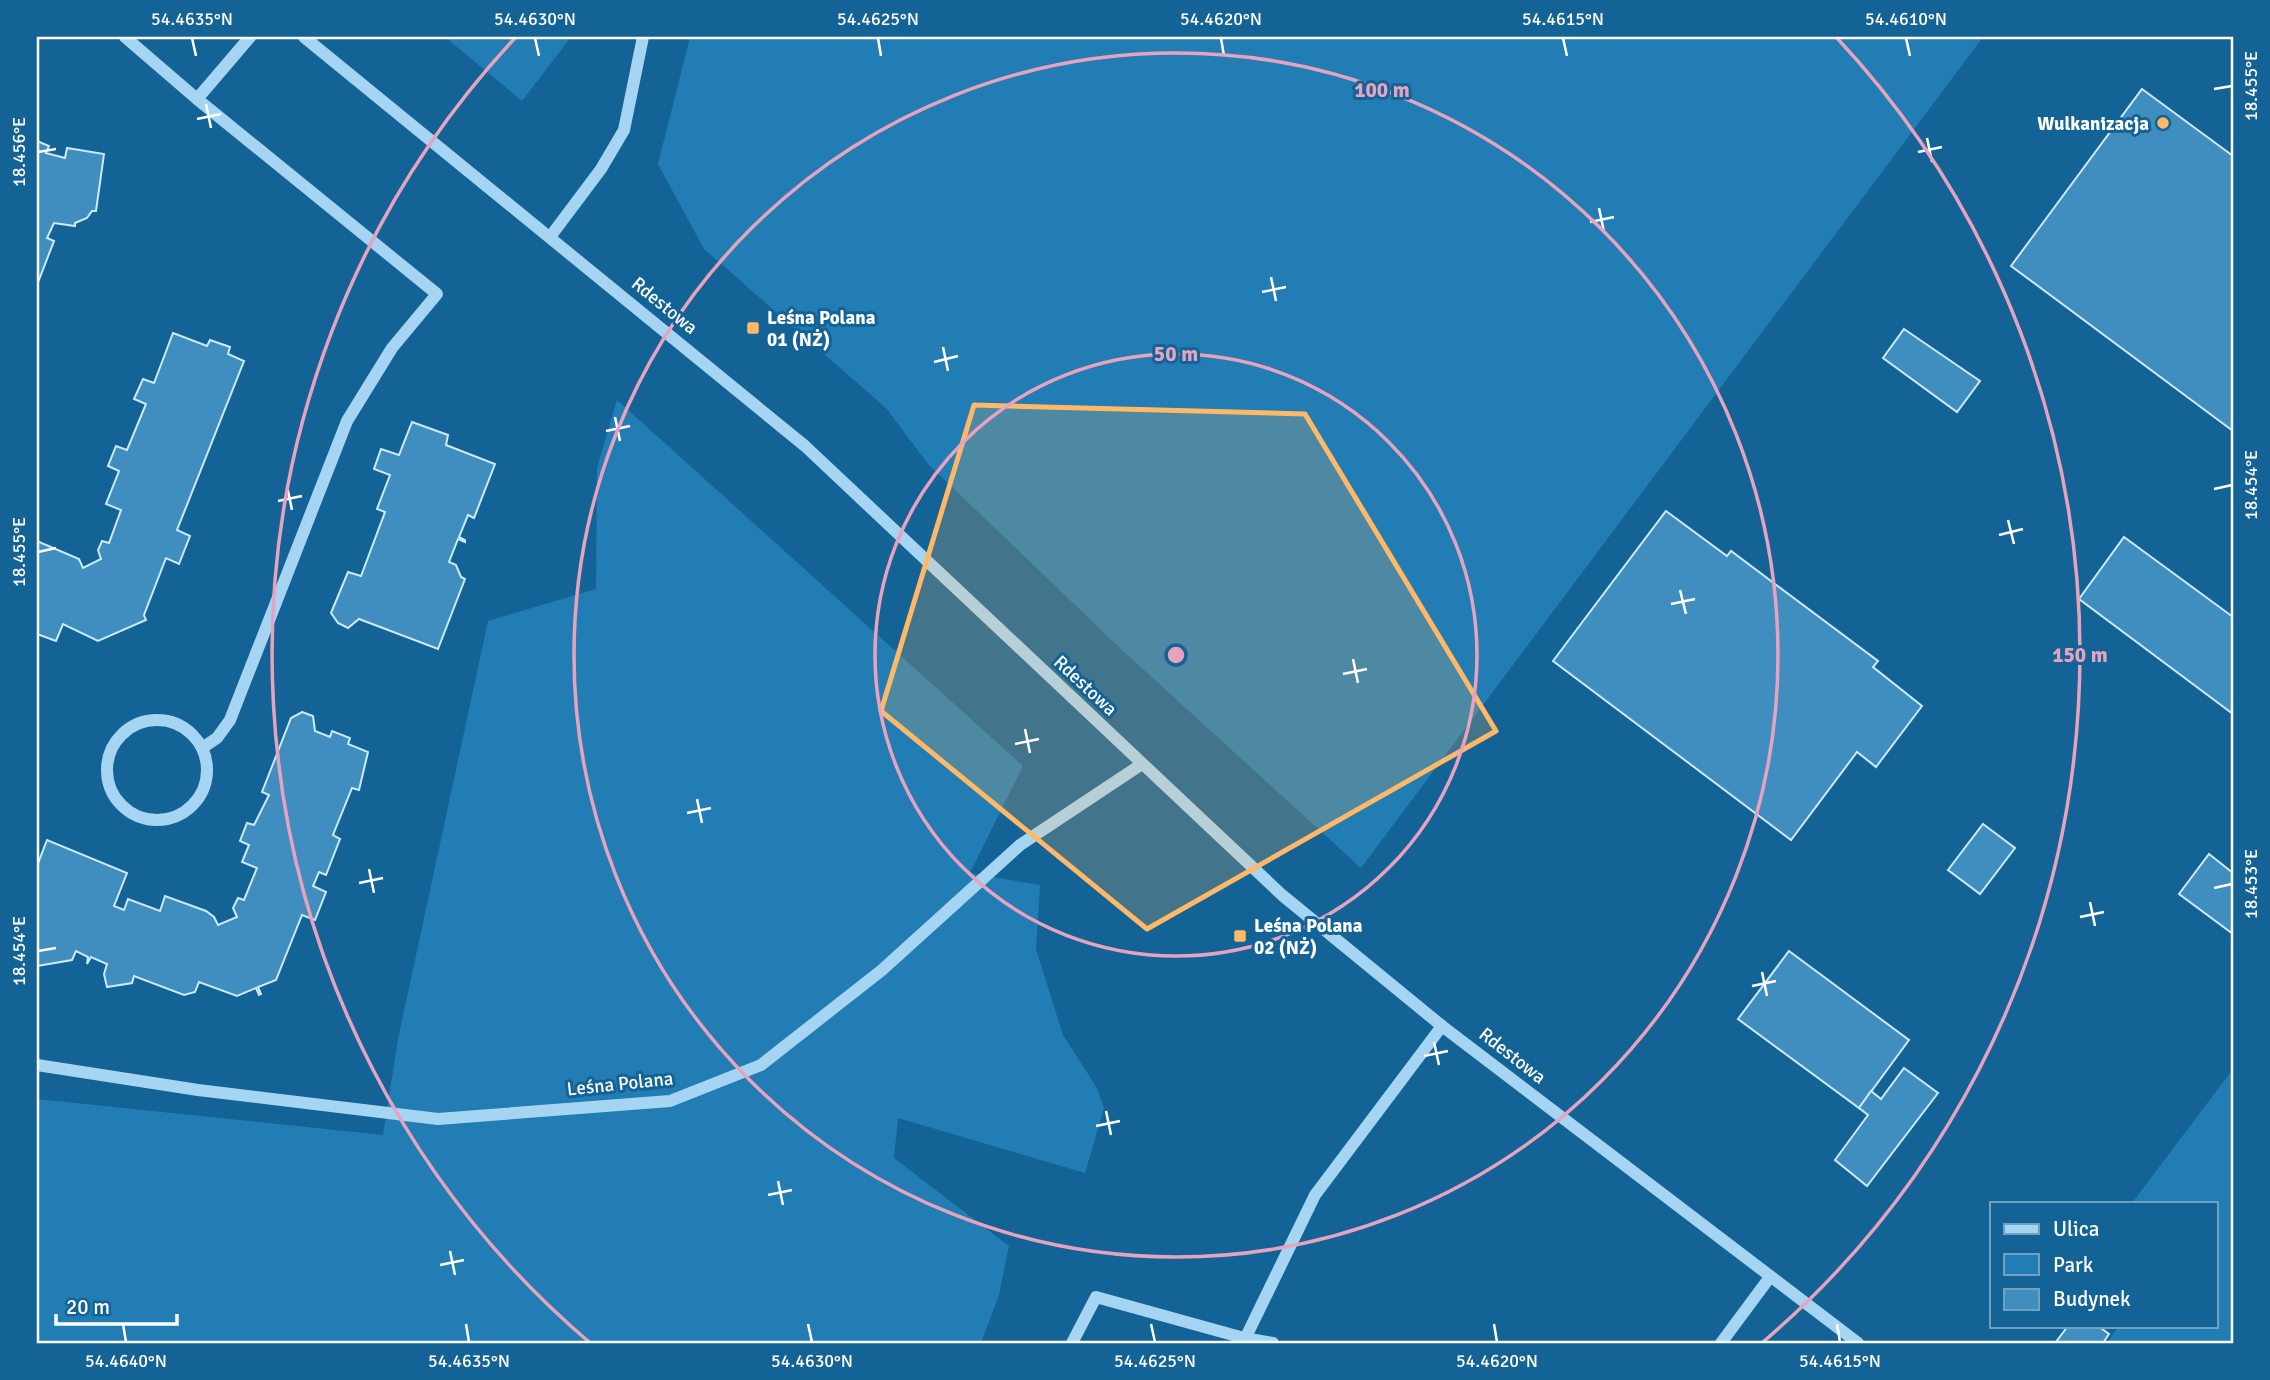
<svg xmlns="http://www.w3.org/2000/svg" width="2270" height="1380" font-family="Signika,sans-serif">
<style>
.green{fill:#227db4}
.building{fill:#408ec0;stroke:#cceafd;stroke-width:2}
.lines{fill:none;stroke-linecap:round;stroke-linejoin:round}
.minor{stroke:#a5d5f3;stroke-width:12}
.marked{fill:#ffb966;fill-opacity:0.2;stroke:#ffb966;stroke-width:5;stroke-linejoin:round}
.ticks{fill:none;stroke:#fff;stroke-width:2.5}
.ring{fill:none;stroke:#e7a3bd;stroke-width:3.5}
.poi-dot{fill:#ffb966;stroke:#136397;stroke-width:2.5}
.labels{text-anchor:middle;stroke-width:6;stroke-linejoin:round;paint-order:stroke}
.poi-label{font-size:19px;font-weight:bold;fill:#fff;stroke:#136397;text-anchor:start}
.street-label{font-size:19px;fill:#fff;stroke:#136397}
.centre{fill:#e7a3bd;stroke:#136397;stroke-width:3.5}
.ring-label{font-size:21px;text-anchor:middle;font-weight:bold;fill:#e7a3bd;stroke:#136397;stroke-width:6;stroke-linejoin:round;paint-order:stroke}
.neatline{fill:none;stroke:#fff;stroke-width:2.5}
.ticks-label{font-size:18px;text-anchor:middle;fill:#fff}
</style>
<rect width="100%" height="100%" fill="#136397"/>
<!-- green -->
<g class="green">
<path d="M445,37h126l-49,64z"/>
<path d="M690,37h1293l-622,831 -240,-219 -193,-185 -42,-56 -182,-159 -46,-85z"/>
<path d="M617,400l406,366 -53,107 70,12 -4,64 27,86 34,53 7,20 -19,65 -187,-55 -4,40 115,88 -10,49 -18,48h-944v-244l346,36 15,-96 90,-418 108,-32 1,-121z"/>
<path d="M2233,1069v274h-126l12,-17h97v-123h-84z"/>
</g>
<!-- building -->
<g class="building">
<path d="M2142,89l91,67v275l-222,-165z"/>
<path d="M37,141l12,5 -3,7 19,5 2,-10 37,6 -8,57h-4l-5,7 -12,5v3l-21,-3 -7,15 7,3 -17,44z"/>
<path d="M1904,329l76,52 -23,31 -74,-54z"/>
<path d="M173,333l34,13 3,-6 20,7 -2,7 16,7 -67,169 13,6 -11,28 -13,-6 -22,57 2,5 -48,21 -35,-17 -7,17 -19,-7v-93l42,18 4,9 18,-9 -3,-9 4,-9 7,2 12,-33 -15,-6 13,-33 -11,-5 8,-20 11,4 19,-46 -12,-5 9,-20 11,4z"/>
<path d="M412,422l36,13 -2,10 49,19 -21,54 -6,-3 -9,22 6,3v2l-7,-3 -9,23 7,3 5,12 4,2 -27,70 -79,-30 -11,9 -10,-5 -7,-10 17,-41 13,4 24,-64 -8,-3 13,-34 -16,-6 7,-20 18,6z"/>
<path d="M1666,511l61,45 4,-5 147,110 -5,6 49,39 -46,61 -19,-15 -66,88 -238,-179z"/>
<path d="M2124,537l109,80v97l-154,-115z"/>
<path d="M302,712l11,4 2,15 15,6 2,-6 18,7 -2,6 20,8 -9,38 -7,-2 -19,47 7,4 -14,36 -7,-3 -6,14 13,6 -11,28 -13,-5 -26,65 -18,7 3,7 -2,1 -3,-7 -19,8 -38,-14 -4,10 -11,3 -50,-19 -2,7 -25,4 -3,-13 3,-10 -16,-7 -4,7 1,-7 -12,-6 -4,9 -35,6v-100l10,-26 80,33 -13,33 10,4 4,-11 32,12 5,-15 41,15 8,6 4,8 19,-8 -4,-9 5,-10 6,2 13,-32 -15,-6 7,-17 -9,-4 7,-18 7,2 15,-30 -7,-3 29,-74z"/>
<path d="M1983,824l32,24 -35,46 -32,-24z"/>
<path d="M2209,854l24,19v61l-54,-40z"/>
<path d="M1789,951l120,89 -50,68 -121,-89z"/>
<path d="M1904,1068l34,25 -71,93 -32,-26 33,-45 -9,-7 12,-17 10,8z"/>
<path d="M2068,1326h30l11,8 -6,9h-45l-2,-1z"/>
</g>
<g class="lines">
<!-- minor -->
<g class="minor">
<path d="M125,37l72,62"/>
<path d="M304,37l501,409 477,449 160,131 416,317"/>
<path d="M550,237l51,-68 23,-39 19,-93"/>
<circle cx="157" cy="770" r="50"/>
<path d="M202,748l15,-10 13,-18 117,-299 45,-73 45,-54 -240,-195 53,-62"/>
<path d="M37,1065l161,25 240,29 232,-18 91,-36 121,-95 138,-125 122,-81"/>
<path d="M1072,1343l24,-46 148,41 29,5"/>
<path d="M1243,1343l72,-148 127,-169"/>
<path d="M1721,1343l49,-66"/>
</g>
</g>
<!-- marked area -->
<path class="marked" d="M974,405l331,9 191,317 -349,198 -266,-218z"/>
<!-- ticks -->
<path class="ticks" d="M192,38l4,18M535,38l4,18M878,38l3,18M1221,38l3,18M1563,38l4,18M1906,38l4,18M2214,89l18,-3M206,104l5,24M197,119l24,-5M1927,138l5,24M38,152l18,-3M1918,152l24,-5M1599,208l5,24M1590,222l24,-5M1271,277l5,24M1262,292l24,-5M943,347l5,24M934,362l24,-6M615,417l5,24M606,431l24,-5M287,486l5,24M2214,489l18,-4M278,501l24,-5M2008,520l6,24M1999,535l24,-6M38,552l18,-4M1680,590l6,24M1671,604l24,-5M1353,659l5,24M1343,674l24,-5M1025,729l5,24M1015,744l24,-5M697,799l5,24M687,813l24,-5M369,869l5,24M359,883l24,-5M2214,888l18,-4M2090,902l5,24M2080,917l24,-5M38,951l18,-3M1762,972l5,24M1752,986l24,-5M1434,1042l5,23M1424,1056l24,-5M1106,1111l5,24M1096,1126l24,-5M778,1181l5,24M768,1195l24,-5M450,1251l5,24M440,1265l24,-5M123,1324l3,18M466,1324l3,18M808,1324l4,18M1151,1324l4,18M1494,1324l3,18M1837,1324l3,18"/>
<!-- distance rings -->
<g class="ring">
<circle cx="1176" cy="655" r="301"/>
<circle cx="1176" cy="655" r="602"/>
<path d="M589 1342A904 904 0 0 1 515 38M1837 38A904 904 0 0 1 1763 1342"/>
</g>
<!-- markers -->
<g class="poi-dot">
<circle cx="2163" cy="123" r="7"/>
<rect x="746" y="321" width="14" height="14" rx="3.5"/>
<rect x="1233" y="929" width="14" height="14" rx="3.5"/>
</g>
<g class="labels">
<!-- poi labels -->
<g class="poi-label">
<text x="2149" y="130" text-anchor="end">Wulkanizacja</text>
<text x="767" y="324">Leśna Polana<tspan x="767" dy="22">01 (NŻ)</tspan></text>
<text x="1254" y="932">Leśna Polana<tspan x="1254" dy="22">02 (NŻ)</tspan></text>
</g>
<!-- street labels -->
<g class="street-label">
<text transform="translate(665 305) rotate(39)" y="7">Rdestowa</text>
<text transform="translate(1086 685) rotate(43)" y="7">Rdestowa</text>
<text transform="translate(1513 1055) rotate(38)" y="7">Rdestowa</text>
<text transform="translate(620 1083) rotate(-6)" y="7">Leśna Polana</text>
</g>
</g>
<circle cx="1176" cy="655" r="10" class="centre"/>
<g class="ring-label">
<text x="1382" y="97">100 m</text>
<text x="1176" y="361">50 m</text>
<text x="2080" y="662">150 m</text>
</g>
<!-- border -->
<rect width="2270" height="1380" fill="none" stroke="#136397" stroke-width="77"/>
<!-- legend -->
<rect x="1990" y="1202" width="228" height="126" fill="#136397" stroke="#71a1c1" stroke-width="2"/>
<rect x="2004" y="1224" width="35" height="10" fill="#a5d5f3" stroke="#71a1c1" stroke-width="2"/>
<text x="2053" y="1236" font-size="21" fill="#ffffff">Ulica</text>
<rect x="2004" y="1254" width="35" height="21" fill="#227db4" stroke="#71a1c1" stroke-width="2"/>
<text x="2053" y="1272" font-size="21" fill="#ffffff">Park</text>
<rect x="2004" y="1289" width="35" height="21" fill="#408ec0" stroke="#71a1c1" stroke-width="2"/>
<text x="2053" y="1306" font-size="21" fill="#ffffff">Budynek</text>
<!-- scale -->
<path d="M56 1314v10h121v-10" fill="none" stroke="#ffffff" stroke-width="3.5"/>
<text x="66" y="1314" font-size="21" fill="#ffffff" stroke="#136397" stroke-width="5" paint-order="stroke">20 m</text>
<rect x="38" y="38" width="2194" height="1304" class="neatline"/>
<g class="ticks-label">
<text x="192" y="25">54.4635°N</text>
<text x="535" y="25">54.4630°N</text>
<text x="878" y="25">54.4625°N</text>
<text x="1221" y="25">54.4620°N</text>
<text x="1563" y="25">54.4615°N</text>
<text x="1906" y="25">54.4610°N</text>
<text transform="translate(2251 86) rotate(-90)" y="6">18.455°E</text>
<text transform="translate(19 152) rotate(-90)" y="6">18.456°E</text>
<text transform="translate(2251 485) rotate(-90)" y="6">18.454°E</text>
<text transform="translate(19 552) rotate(-90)" y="6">18.455°E</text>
<text transform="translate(2251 884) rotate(-90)" y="6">18.453°E</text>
<text transform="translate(19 951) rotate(-90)" y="6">18.454°E</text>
<text x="126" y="1367">54.4640°N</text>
<text x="469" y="1367">54.4635°N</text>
<text x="812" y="1367">54.4630°N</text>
<text x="1155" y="1367">54.4625°N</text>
<text x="1497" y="1367">54.4620°N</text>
<text x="1840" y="1367">54.4615°N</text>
</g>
</svg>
